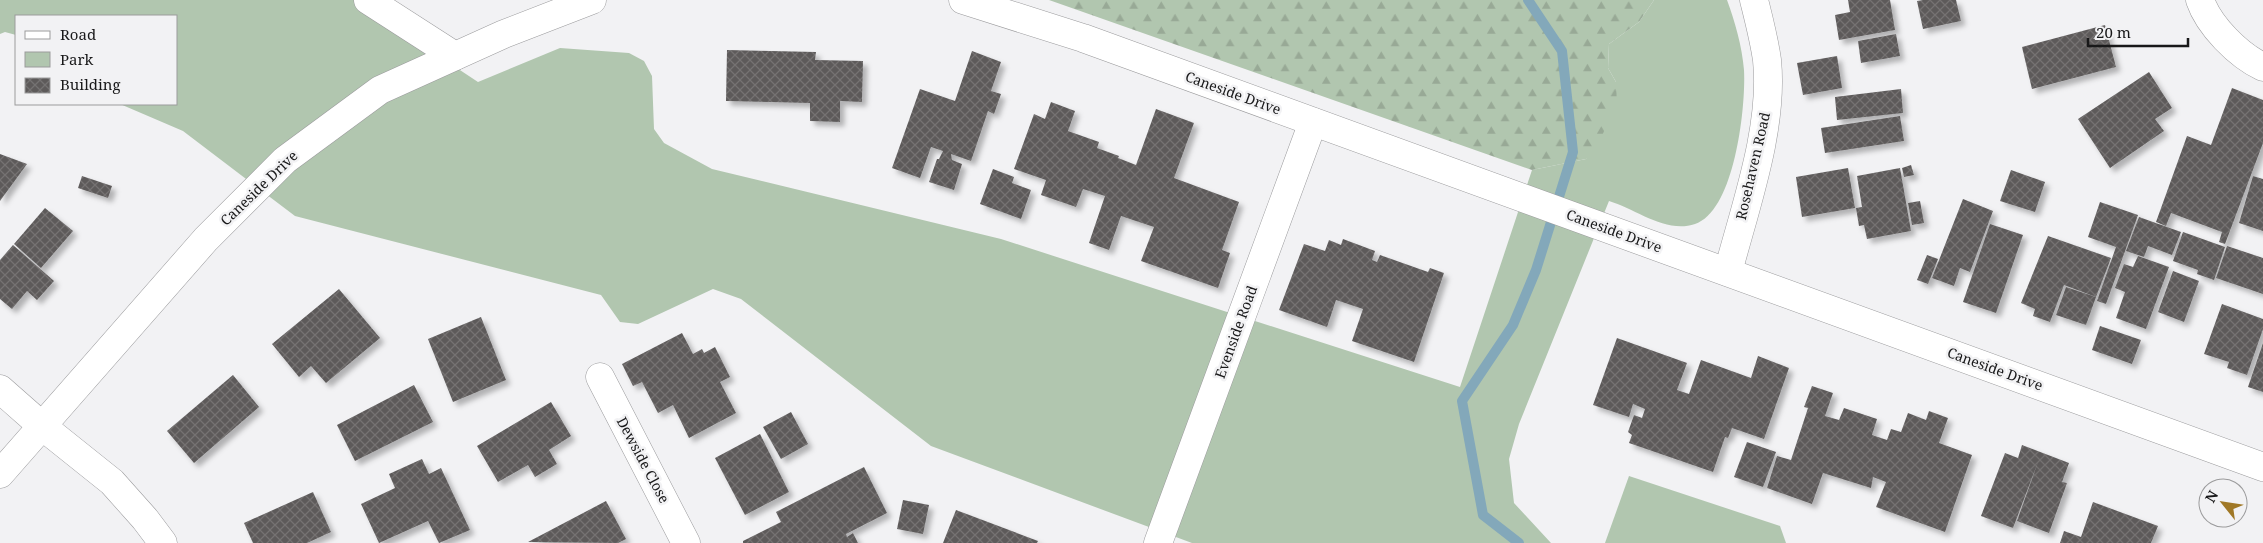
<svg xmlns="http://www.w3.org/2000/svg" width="2263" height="543" font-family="'Noto Serif',serif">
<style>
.green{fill:#b1c6af}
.forest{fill:url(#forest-firs)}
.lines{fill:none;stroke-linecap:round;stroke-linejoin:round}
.stream{stroke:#83a8ba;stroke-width:10}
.building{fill:url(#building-cross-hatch);filter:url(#shadow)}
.street-casing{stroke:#9b9b9d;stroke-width:29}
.street{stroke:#fff;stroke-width:28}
.labels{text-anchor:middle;stroke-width:5;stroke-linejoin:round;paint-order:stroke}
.street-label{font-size:14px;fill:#181819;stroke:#f2f2f4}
</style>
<defs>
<pattern id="forest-firs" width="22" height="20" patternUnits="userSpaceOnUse" patternTransform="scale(1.25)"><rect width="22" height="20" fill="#b1c6af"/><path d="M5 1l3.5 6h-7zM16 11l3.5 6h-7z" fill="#98a996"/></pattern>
<pattern id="building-cross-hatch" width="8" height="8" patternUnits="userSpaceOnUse" patternTransform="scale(1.25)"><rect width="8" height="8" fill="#5d5a5a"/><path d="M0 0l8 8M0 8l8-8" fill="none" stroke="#747272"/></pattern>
<filter id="shadow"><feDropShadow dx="4.5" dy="4.5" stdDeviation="2.5" flood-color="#0004"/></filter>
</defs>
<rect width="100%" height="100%" fill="#f2f2f4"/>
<!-- green -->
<g class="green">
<path d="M0,0h390l17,35 71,47 82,-34 69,5 15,8 8,15 2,53 10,14 48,26 289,70 459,148 72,-217 54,-11 30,-77 -8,-14 1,-24 30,-22 15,-22h73c8,22 15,46 17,70 2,36 -9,141 -49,154 -29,10 -59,-15 -86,-23l-90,223 -10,35 5,44 37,40h-359l-261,-97 -190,-147 -28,-10 -75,35 -18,-2 -19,-27 -306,-79 -112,-85 -63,-27h56v-88h-160v19l-11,-3 -5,2z"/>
<path d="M1629,476l151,50 6,17h-181z"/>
</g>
<!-- forest -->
<path class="forest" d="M1049,0h605l-15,22 -30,22 -1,24 8,14 1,24 -23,45 -8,8 -54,11z"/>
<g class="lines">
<!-- stream -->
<path class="stream" d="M1519,543l-36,-28 -21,-114 51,-76 23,-55 37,-118 -11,-101 -34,-51"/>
</g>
<!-- building -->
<g class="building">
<path d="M1848,0h42l5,30 -56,10 -4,-25 15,-3z"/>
<path d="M1923,0h33l5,21 -38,8 -6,-28z"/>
<path d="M2105,25l11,42 -84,22 -10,-42z"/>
<path d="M1896,34l4,22 -39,7 -3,-22z"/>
<path d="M727,50l89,2 -1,8 48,1 -1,41 -22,-1v21l-30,-1v-18l-84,-2z"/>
<path d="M972,51l29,11 -10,29 10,3 -7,20 -6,-3 -17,50 -20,-7 1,6 10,4 -8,26 -25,-8 8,-23h2l4,-8 -12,-4 -11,31 -28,-10 28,-79 35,12z"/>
<path d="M1837,56l5,32 -39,7 -6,-32z"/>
<path d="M2149,72l23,36 -17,11 9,12 -54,37 -32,-49z"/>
<path d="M2232,88l31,12v43l-38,101 -6,-2 3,-10 -51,-19 -5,13 -10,-4 31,-86 24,9z"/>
<path d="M1901,89l2,24 -66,7 -2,-23z"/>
<path d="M1051,102l24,9 -7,20 31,11 -2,6 22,8 -1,2 18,7 20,-56 38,14 -20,55 65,24 -17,48 8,3 -12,35 -77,-27 13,-34 -33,-11 -12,34 -20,-7 16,-47 -22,-7 -7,18 -35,-12 5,-15 -32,-11 20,-55 11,5z"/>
<path d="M1900,116l4,25 -79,12 -4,-25z"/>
<path d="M0,154l27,10 -27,37z"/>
<path d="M1911,165l3,10 -10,2 -2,-9z"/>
<path d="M1848,168l7,40 -53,9 -6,-40z"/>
<path d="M1900,168l11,63 -44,8 -3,-14 -5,1 -3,-18 6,-1 -5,-31z"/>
<path d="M993,169l21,8 -2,6 19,7 -10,29 -41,-15z"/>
<path d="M2011,170l34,12 -10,30 -35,-11z"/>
<path d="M82,176l30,10 -4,12 -30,-10z"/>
<path d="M2253,176l10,3v52l-24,-8z"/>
<path d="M1963,199l30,12 -23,61 -10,-4 -6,18 -22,-8z"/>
<path d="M1920,201l4,22 -12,2 -4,-22z"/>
<path d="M2100,202l38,13 -32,89 -9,-3 19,-54 -28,-10z"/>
<path d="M45,208l28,23 -32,37 -27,-24z"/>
<path d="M2139,217l42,15 -9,23 -24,-9 -4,11 -18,-6z"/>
<path d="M1990,224l33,11 -27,78 -33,-11z"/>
<path d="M2183,232l42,15 -11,33 -17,-6 1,-4 -25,-9z"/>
<path d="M2048,236l63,22 -15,39 -32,-12 -14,37 -17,-6 2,-7 -14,-6z"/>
<path d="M1343,239l32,12 -3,9 5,2 3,-7 48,17 2,-4 14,5 -30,89 -62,-21 11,-32 -27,-9 -9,27 -48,-17 25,-66 21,7 4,-11 12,5z"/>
<path d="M13,245l41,36 -17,19 -10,-9 -15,18 -12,-10v-39z"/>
<path d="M2227,246l36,12v36l-47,-16z"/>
<path d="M1927,255l11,4 -10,25 -11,-4z"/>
<path d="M2138,256l31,11 -23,62 -30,-11 9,-26 -10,-4 9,-24 9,3z"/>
<path d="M2173,271l26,10 -15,41 -26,-10z"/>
<path d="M2066,287l30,10 -10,28 -30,-10z"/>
<path d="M339,289l41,49 -54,45 -15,-17 -12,11 -27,-33z"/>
<path d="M2222,304l41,15v10l-16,46 -20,-7 2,-6 -25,-8z"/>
<path d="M481,317l25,63 -53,22 -25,-63z"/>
<path d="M2100,326l41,14 -9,24 -40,-14z"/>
<path d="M682,333l11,21 9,-5 2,4 11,-6 15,30 -10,5 16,31 -47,25 -16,-33 -15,8 -16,-31 -9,4 -11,-22z"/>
<path d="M1617,338l70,25 -10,27 12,4 12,-34 50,18 7,-22 31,12 -25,71 -32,-11 -4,10 -3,-1 -12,35 -84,-29 3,-8 -4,-3 6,-17 8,3 3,-9 -12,-5 -4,13 -36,-12z"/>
<path d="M2263,343v49l-15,-5z"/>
<path d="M233,375l26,32 -65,56 -27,-32z"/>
<path d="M414,385l19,37 -78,39 -18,-36z"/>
<path d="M1812,386l21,7 -8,23 14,4 5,-12 33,11 -5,16 15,5 4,-11 10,3 7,-19 18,7 3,-9 19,7 -9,25 33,12 -27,77 -69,-25 10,-25 -13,-5 -2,11 -48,-15 -11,31 -45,-16 10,-32 14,4 17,-52 -4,-1z"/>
<path d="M551,402l20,34 -22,14 8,14 -22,13 -7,-12 -30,17 -21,-36z"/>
<path d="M791,412l17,32 -27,15 -18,-32z"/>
<path d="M760,434l29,58 -44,23 -30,-57z"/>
<path d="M1747,442l29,10 -13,35 -29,-10z"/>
<path d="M2022,445l47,18 -7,19 5,1 -18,50 -32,-12 21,-59 -25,66 -32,-12 24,-63 13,5z"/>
<path d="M422,459l7,15 12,-6 29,62 -31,13 -11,-22 -49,22 -18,-39 34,-16 -6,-14z"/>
<path d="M864,467l23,46 -41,21 1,3 6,-4 5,10h-115v-2l38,-19 -5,-10z"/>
<path d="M313,492l18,40 -24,11h-54l-9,-20z"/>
<path d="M903,500l26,5 -6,29 -26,-5z"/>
<path d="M606,501l20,38 -8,4 -90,-1z"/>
<path d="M2093,502l65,24 -7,17h-91l4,-12 17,6z"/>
<path d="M956,510l82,31 -1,2h-94z"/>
</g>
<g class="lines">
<!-- street casing -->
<g class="street-casing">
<g id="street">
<path d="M368,0l87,56"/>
<path d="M963,0l120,38 1180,429"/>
<path d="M2200,0c9,26 38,55 63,67"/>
<path d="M1728,272c17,-65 46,-144 39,-212 -3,-21 -8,-40 -13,-60"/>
<path d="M600,377l86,166"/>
<path d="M0,389l42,37 70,56 33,37 18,24"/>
<path d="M0,474l206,-235 79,-79 95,-70 124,-56 88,-34"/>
<path d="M1158,543l155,-421"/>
</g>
</g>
<!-- street -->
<use href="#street" class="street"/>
</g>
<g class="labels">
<!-- street labels -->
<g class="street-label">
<text transform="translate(1233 93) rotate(20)" y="5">Caneside Drive</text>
<text transform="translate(1753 166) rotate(-77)" y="5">Rosehaven Road</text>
<text transform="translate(259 188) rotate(-44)" y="5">Caneside Drive</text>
<text transform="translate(1614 231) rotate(20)" y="5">Caneside Drive</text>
<text transform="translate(1236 332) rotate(-70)" y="5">Evenside Road</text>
<text transform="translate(1995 369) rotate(20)" y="5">Caneside Drive</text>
<text transform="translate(643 460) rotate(62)" y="5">Dewside Close</text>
</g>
</g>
<!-- legend -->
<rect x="15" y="15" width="162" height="90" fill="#f2f2f4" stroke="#9b9b9c"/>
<rect x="25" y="31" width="25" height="8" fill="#ffffff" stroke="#9b9b9c"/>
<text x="60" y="40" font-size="15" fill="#181819">Road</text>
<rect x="25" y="52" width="25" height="15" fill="#b1c6af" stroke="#9b9b9c"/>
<text x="60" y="65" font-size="15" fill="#181819">Park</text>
<rect x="25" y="78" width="25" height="15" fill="url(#building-cross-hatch)" stroke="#9b9b9c"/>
<text x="60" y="90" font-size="15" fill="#181819">Building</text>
<!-- north arrow -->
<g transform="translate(2223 503) rotate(300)"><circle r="24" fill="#f2f2f4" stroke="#9b9b9c"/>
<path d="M0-4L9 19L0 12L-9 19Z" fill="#a07826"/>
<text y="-8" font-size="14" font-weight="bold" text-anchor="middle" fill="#181819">N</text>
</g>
<!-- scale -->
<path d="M2088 38v8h100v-8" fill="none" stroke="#181819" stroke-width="2.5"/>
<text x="2096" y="38" font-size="15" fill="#181819" stroke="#f2f2f4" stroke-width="4" paint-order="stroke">20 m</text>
</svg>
